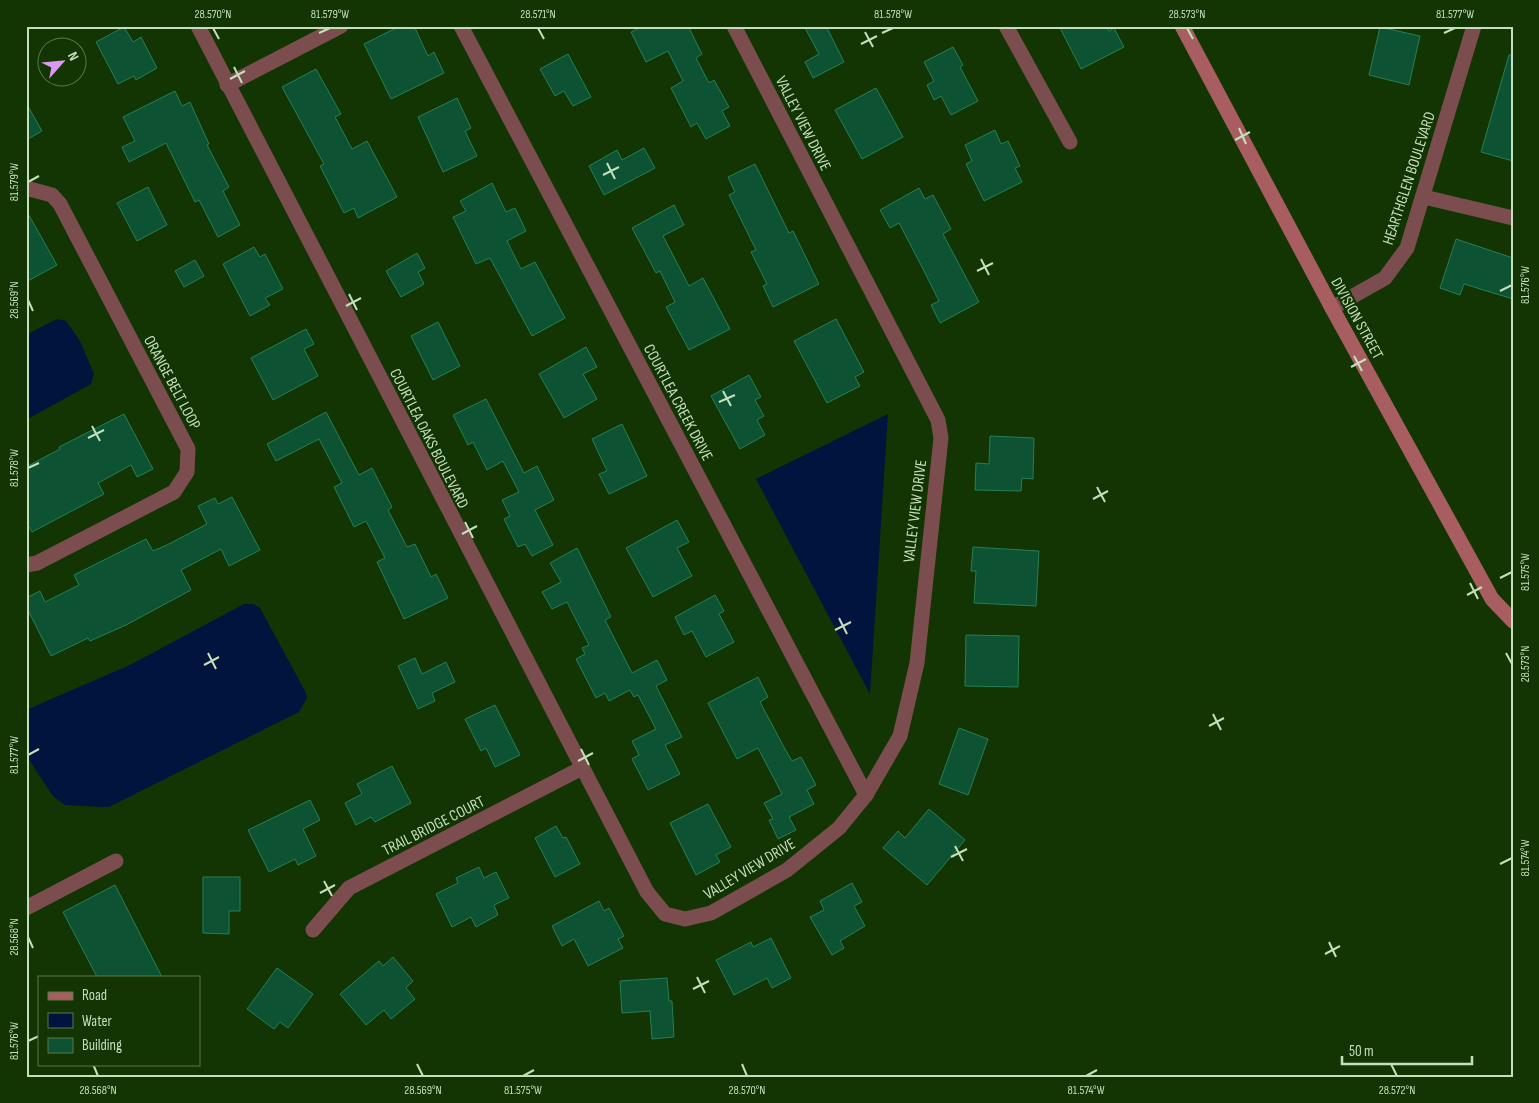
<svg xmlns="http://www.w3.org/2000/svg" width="1539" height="1103" font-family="'Sofia Sans Condensed',sans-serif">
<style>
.water{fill:#00143d}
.building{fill:#0d5333;stroke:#277f54}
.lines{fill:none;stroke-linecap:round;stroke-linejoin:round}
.street{stroke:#7c4d4e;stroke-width:15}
.secondary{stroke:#a85e61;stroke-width:15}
.ticks{fill:none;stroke:#c5dfbd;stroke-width:2}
.labels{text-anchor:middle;stroke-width:4.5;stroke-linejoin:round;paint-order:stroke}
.street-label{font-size:16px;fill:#c5dfbd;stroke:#123503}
.neatline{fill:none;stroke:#c5dfbd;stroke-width:2}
.ticks-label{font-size:12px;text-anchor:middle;fill:#c5dfbd}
</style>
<rect width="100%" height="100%" fill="#123503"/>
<!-- water -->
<g class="water">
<path d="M57,319l9,2 14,20 14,33 -3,10 -65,36v-85z"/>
<path d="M888,414l-18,280 -114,-215z"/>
<path d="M244,604h9l7,4 45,83 2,7 -8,14 -190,95h-7l-37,-2 -12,-9 -27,-41v-45l106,-46z"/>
</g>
<!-- building -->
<g class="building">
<path d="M400,26h14l14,30 6,-4 10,21 -53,26 -27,-55z"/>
<path d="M643,26h45l14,28 -6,4 13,25 5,-3 15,27 -7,4 8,15 -24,13 -9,-16 -6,4 -20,-39 12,-7 -15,-30 -22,11 -15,-30z"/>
<path d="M804,26h22l18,36 -31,16 -8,-16 14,-8z"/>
<path d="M1059,26h48l2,5 5,-3 10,19 -43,22z"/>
<path d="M124,27l9,15 8,-5 16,31 -21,12 -2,-4 -16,8 -22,-42z"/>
<path d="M1380,27l40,9 -11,49 -40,-10z"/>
<path d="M953,47l10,18 -3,2 18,34 -27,14 -10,-19 -7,4 -7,-15 7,-4 -10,-19z"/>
<path d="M568,54l23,43 -18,9 -9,-15 -9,5 -15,-27z"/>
<path d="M1509,55h4v106l-32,-9z"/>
<path d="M316,69l25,45 -6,3 17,32 15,-8 30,56 -39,21 -4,-10 -10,5 -24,-47 4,-2 -42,-77z"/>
<path d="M876,88l27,49 -41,22 -27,-49z"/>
<path d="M175,91l7,15 8,-4 19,42 -2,1 22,42 -6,4 17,34 -22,12 -19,-37 -4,2 -29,-59 -37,19 -7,-15 13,-6 -12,-24z"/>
<path d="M457,98l14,30 -6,3 12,25 -34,16 -25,-55z"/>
<path d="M26,103l16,28 -16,9z"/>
<path d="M995,130l6,14 7,-3 12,25 -5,2 7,14 -38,19 -18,-37 6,-3 -7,-16z"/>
<path d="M644,148l11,20 -51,27 -15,-29 28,-16 5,10z"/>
<path d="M755,164l34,69 4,-2 26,53 -46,23 -10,-21 4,-2 -16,-32 5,-2 -27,-55 6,-3 -7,-15z"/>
<path d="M492,183l14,29 9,-4 11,23 -19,10 14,28 14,-7 30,56 -33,18 -42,-78 -14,6 -23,-47 13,-6 -6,-10z"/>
<path d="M148,187l19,38 -30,16 -20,-38z"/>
<path d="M919,188l6,11 8,-4 18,34 -8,5 36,68 -39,21 -9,-18 8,-4 -17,-34 -23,-44 -9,5 -10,-18z"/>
<path d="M674,205l10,20 -21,11 26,50 14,-8 27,51 -41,21 -23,-43 9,-5 -15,-31 -4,2 -24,-45z"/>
<path d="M26,210l31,55 -31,17z"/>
<path d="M1456,239l57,19v41l-49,-15 -4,11 -20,-7z"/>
<path d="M254,247l6,10 5,-3 18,35 -18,9 5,7 -20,11 -27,-52z"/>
<path d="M417,253l8,15 -7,4 6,12 -23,13 -15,-26z"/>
<path d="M195,260l9,16 -20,11 -9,-16z"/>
<path d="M836,319l28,53 -9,5 5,9 -33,17 -33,-62z"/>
<path d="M438,322l22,44 -27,14 -22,-44z"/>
<path d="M306,329l8,15 -10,5 14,27 -45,24 -22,-42z"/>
<path d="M586,347l11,20 -14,7 14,25 -33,19 -25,-44z"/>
<path d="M749,375l12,22 -6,3 9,16 -7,4 8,15 -25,14 -29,-53z"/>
<path d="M486,399l38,74 13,-7 17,34 -19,10 18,35 -21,11 -7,-12 -7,3 -14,-28 6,-3 -8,-16 17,-8 -16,-31 -16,9 -14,-28 -5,3 -15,-30z"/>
<path d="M326,412l33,63 13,-7 20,39 -4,3 19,37 8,-3 16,33 5,-3 12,24 -44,21 -27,-57 8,-4 -19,-37 -12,6 -20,-40 8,-4 -23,-44 -43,22 -9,-17z"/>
<path d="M124,414l29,55 -16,8 -6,-12 -33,18 6,11 -72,38 -6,-10v-55l34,-18 -1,-2z"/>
<path d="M622,424l25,52 -38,18 -10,-20 8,-3 -15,-32z"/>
<path d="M990,436l44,2 -1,41 -11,-1 -1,13 -46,-1 1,-27 13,1z"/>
<path d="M232,497l28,53 -31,16 -8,-17 -40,21 10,20 -65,35 -36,16 -2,-3 -37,18 -25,-50v-8l14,-7 5,11 34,-17 -5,-10 72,-36 7,12 14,-6 40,-21 -9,-18 17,-8 3,6z"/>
<path d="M677,520l12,22 -12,6 15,28 -39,21 -27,-49z"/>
<path d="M973,547l66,4 -3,55 -62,-3 2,-32h-5z"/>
<path d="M577,548l34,69 -6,3 27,53 25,-13 10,20 -11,6 26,51 -17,8 15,29 -32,16 -16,-31 7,-4 -7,-14 24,-12 -18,-34 -4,2 -4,-7 -21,11 -4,-8 -9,5 -20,-39 9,-5 -3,-6 7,-3 -22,-43 -15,7 -10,-17 19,-10 -11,-19z"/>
<path d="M715,595l9,16 -5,3 15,28 -28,15 -14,-26 -8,4 -9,-18z"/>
<path d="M966,635l53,1 -1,51 -53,-1z"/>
<path d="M415,658l7,16 24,-12 9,20 -23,11 3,8 -17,8 -20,-43z"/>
<path d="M758,677l10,20 -8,5 25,47 7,12 9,-4 15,28 -9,5 7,14 -25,13 7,13 -18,9 -9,-19 4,-1 -9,-16 18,-9 -24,-46 -21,11 -29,-56z"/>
<path d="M495,705l25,50 -25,12 -9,-19 -5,3 -16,-32z"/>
<path d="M959,728l29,11 -20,56 -29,-11z"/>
<path d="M392,766l19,37 -36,19 -4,-5 -15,8 -11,-22 17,-9 -5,-10z"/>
<path d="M310,800l10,20 -17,9 13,27 -18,9 -3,-6 -26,13 -21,-42z"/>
<path d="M708,804l23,43 -15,8 4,7 -24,13 -26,-52z"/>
<path d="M929,809l36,31 -38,45 -44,-37 15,-17 7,7z"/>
<path d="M556,826l7,12 3,-1 14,27 -25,13 -20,-39z"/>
<path d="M479,867l5,11 12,-6 13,26 -15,7 4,10 -22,12 -5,-10 -19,10 -16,-33 22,-11 -2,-5z"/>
<path d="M203,877h37v34h-11v23l-26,-1z"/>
<path d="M852,883l10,19 -8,4 11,20 -25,15 4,7 -12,7 -22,-38 14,-7 -4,-9z"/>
<path d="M115,885l47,92h-65l-34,-65z"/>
<path d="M599,901l5,10 5,-3 15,28 -6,3 5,9 -35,18 -14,-27 -12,7 -10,-20z"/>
<path d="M771,938l20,40 -19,10 -5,-10 -33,17 -18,-35 35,-18 2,5z"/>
<path d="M393,957l20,24 -7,7 9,11 -24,20 -7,-9 -18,15 -26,-31 39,-33 4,5z"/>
<path d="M277,968l36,26 -25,34 -8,-6 -6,7 -27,-20z"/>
<path d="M667,978l2,23h3l2,36 -22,2 -2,-28 -28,2 -2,-32z"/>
</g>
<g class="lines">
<!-- street -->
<g class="street">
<path d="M198,26l449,866 18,22 20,5 26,-6 76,-43 52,-42 27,-33 34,-59 17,-73 24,-225 -3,-18 -204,-394"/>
<path d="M461,26l405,769"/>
<path d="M1006,26l64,116"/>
<path d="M227,85l114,-59"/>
<path d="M26,188l26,7 8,9 128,245 -1,23 -13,20 -137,71 -11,2"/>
<path d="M1424,197l89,21"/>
<path d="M1332,308l53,-30 22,-30 67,-222"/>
<path d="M26,908l90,-47"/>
<path d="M313,930l36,-42 233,-120"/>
</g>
<!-- secondary -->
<path class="secondary" d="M1182,26l150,282 160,291 21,22"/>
</g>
<!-- ticks -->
<path class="ticks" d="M213,28l6,11M538,28l6,11M1187,28l6,11M865,32l8,15M319,33l11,-5M882,33l11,-5M1444,33l11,-5M861,44l16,-8M234,67l8,16M230,79l15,-8M1239,128l7,16M1235,140l15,-8M607,163l8,16M603,175l16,-8M28,182l11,-6M981,259l8,16M977,271l16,-8M1500,291l12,-6M349,294l8,16M28,300l5,11M346,306l15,-8M1354,356l8,15M1351,367l15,-8M723,391l8,15M719,402l16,-7M92,426l8,15M88,438l16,-8M28,468l11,-5M1097,487l8,15M1093,499l15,-8M465,522l8,16M462,534l15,-8M1500,578l12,-6M1470,583l8,16M1467,595l15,-8M839,618l8,16M835,630l16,-8M208,653l8,16M1506,653l6,11M204,665l15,-8M1213,714l8,16M1209,726l15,-8M581,749l8,16M28,755l11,-6M578,761l15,-8M955,846l8,15M951,857l16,-8M1500,864l12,-6M324,881l8,15M320,893l15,-8M28,937l5,11M1329,942l7,15M1325,954l15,-8M697,977l8,16M693,989l16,-8M28,1041l11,-5M93,1064l5,12M417,1064l6,12M742,1064l5,12M1391,1064l6,12M523,1076l11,-6M1086,1076l11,-6"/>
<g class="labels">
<!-- street labels -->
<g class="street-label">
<text transform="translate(804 123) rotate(63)" y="6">VALLEY VIEW DRIVE</text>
<text transform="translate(1408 178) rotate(-72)" y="6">HEARTHGLEN BOULEVARD</text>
<text transform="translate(1358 318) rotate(61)" y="6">DIVISION STREET</text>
<text transform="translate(173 382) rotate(62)" y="6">ORANGE BELT LOOP</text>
<text transform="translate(679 402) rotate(62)" y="6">COURTLEA CREEK DRIVE</text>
<text transform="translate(430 438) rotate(63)" y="6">COURTLEA OAKS BOULEVARD</text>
<text transform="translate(914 511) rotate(-83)" y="6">VALLEY VIEW DRIVE</text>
<text transform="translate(433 825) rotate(-27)" y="6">TRAIL BRIDGE COURT</text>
<text transform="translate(749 868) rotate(-31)" y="6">VALLEY VIEW DRIVE</text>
</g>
</g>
<!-- border -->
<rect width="1539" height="1103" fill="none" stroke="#123503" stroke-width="55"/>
<!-- legend -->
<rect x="38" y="976" width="162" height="90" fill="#123503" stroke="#5a794d"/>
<rect x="48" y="992" width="25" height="8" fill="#a85e61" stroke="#5a794d"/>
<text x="82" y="1000" font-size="15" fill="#c5dfbd">Road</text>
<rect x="48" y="1013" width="25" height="15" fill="#00143d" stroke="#5a794d"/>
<text x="82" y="1026" font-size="15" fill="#c5dfbd">Water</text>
<rect x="48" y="1038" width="25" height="15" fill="#0d5333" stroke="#5a794d"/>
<text x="82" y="1050" font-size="15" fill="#c5dfbd">Building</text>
<!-- north arrow -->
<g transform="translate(62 62) rotate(63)"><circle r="24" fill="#123503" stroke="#5a794d"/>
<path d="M0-4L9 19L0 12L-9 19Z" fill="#dd98f3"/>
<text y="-8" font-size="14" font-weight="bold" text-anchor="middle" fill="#c5dfbd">N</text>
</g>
<!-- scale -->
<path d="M1342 1056v8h130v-8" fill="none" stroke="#c5dfbd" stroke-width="2.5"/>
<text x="1349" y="1056" font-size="15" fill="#c5dfbd" stroke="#123503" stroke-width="4" paint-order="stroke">50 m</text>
<rect x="28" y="28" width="1484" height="1048" class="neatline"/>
<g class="ticks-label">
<text x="213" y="18">28.570°N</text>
<text x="330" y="18">81.579°W</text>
<text x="538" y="18">28.571°N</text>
<text x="893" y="18">81.578°W</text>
<text x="1187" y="18">28.573°N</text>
<text x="1455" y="18">81.577°W</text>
<text transform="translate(14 182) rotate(-90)" y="4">81.579°W</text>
<text transform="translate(1525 285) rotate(-90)" y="4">81.576°W</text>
<text transform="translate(14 300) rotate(-90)" y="4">28.569°N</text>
<text transform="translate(14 468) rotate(-90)" y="4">81.578°W</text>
<text transform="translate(1525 572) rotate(-90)" y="4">81.575°W</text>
<text transform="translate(1525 664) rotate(-90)" y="4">28.573°N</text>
<text transform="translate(14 755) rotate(-90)" y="4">81.577°W</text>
<text transform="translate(1525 858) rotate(-90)" y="4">81.574°W</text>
<text transform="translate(14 937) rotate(-90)" y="4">28.568°N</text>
<text transform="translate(14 1041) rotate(-90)" y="4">81.576°W</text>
<text x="98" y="1094">28.568°N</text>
<text x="423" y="1094">28.569°N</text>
<text x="523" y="1094">81.575°W</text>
<text x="747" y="1094">28.570°N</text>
<text x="1086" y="1094">81.574°W</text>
<text x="1397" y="1094">28.572°N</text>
</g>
</svg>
